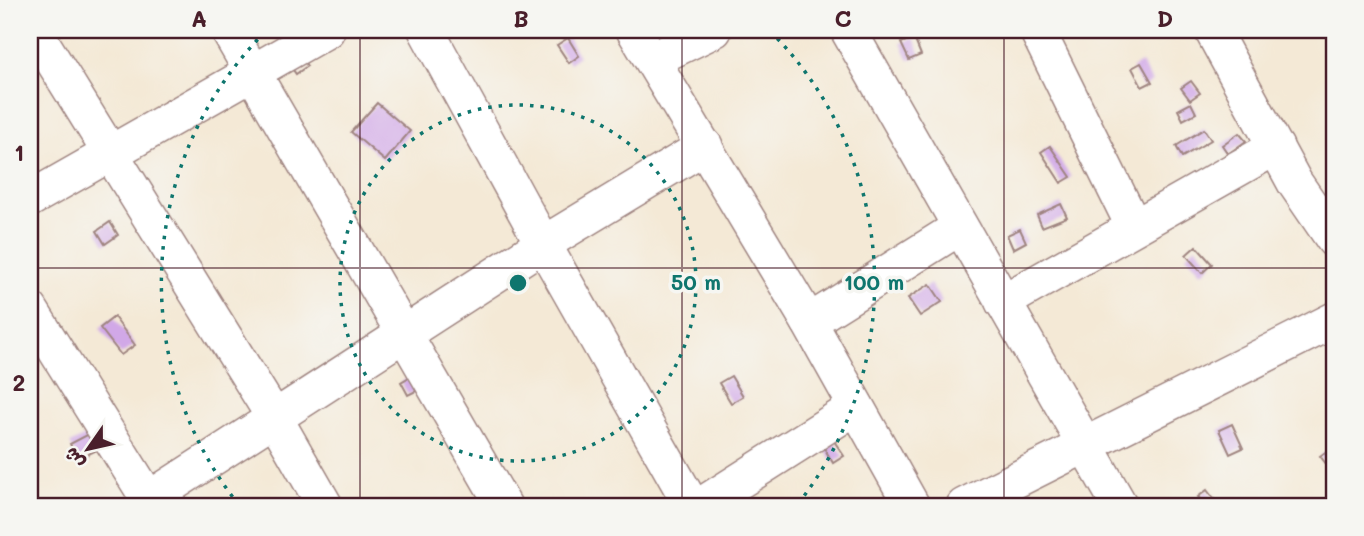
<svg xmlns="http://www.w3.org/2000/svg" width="1364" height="536" font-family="Mali,'Playpen Sans Arabic',sans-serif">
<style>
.building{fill:#d1a8e7}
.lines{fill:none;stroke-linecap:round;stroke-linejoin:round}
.minor-casing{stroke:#9f8480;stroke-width:38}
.minor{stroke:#fff;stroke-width:35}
.grid{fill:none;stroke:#4a1f2b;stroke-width:2;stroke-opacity:0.55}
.ring{fill:none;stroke:#0f766e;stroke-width:3.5;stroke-dasharray:3.5 7}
.centre{fill:#0f766e;stroke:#f6f6f2;stroke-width:3.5}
.ring-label{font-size:21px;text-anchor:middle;font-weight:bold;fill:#0f766e;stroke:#f6f6f2;stroke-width:7;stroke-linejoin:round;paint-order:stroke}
.neatline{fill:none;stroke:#4a1f2b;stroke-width:2.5}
.grid-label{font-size:23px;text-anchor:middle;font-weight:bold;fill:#4a1f2b}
</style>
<rect width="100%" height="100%" fill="#f6f6f2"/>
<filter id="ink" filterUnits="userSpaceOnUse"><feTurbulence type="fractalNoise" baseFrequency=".0143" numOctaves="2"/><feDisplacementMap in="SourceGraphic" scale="14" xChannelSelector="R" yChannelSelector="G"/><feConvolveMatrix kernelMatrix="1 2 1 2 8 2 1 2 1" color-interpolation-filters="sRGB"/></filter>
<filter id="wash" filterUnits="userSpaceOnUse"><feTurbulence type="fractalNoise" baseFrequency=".00686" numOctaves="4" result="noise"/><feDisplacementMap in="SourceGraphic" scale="28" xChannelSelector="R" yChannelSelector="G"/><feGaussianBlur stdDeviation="1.57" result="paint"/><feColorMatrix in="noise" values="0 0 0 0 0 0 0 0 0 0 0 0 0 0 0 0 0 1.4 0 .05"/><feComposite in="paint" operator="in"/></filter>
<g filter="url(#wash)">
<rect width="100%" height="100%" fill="#f4e9d6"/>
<g id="blocks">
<!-- building -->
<g class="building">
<path d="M568,38l11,18 -10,7 -12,-18z"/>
<path d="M914,38l7,17 -12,5 -8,-17z"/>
<path d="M300,55l7,11 -11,8 -8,-11z"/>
<path d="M1141,63l11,19 -10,5 -10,-19z"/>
<path d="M1191,81l9,12 -10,7 -9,-12z"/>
<path d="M377,103l33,28 -25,30 -34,-29z"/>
<path d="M1191,103l5,10 -13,7 -5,-10z"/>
<path d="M1204,129l7,11 -29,17 -6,-11z"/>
<path d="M1239,133l7,8 -18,13 -6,-9z"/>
<path d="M1050,146l21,31 -10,6 -20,-31z"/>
<path d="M1061,204l6,13 -25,10 -5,-12z"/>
<path d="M110,222l8,13 -13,9 -8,-13z"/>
<path d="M1020,229l6,13 -13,7 -6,-14z"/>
<path d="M1196,246l16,18 -10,9 -16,-18z"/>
<path d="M930,284l12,18 -22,14 -12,-18z"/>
<path d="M114,317l21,28 -14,10 -21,-27z"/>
<path d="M413,375l7,14 -12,6 -7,-13z"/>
<path d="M731,376l12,20 -12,7 -12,-20z"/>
<path d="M1232,424l11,24 -13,6 -11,-24z"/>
<path d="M89,434l8,16 -19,9 -8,-15z"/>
<path d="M830,435l14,21 -11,7 -13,-22z"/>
<path d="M1334,446v13l-7,6 -7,-9z"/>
<path d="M1207,490l10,13 -4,3h-7l-8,-9z"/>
</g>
</g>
</g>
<g filter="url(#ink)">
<use href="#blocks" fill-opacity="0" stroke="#9f8480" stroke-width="2"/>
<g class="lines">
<!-- minor casing -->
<g class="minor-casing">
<g id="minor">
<path d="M34,30l240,387 51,89"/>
<path d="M228,30l276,476"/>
<path d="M426,30l117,214 149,262"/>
<path d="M634,30l175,292 103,184"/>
<path d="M848,30l272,476"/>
<path d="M1037,30l97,197"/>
<path d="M1212,30l83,153 39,57"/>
<path d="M654,59l60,-29"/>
<path d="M30,199l297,-169"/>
<path d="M1003,302l273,-155"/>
<path d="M30,309l123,197"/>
<path d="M809,322l151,-95"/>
<path d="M149,499l394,-255 162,-98"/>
<path d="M700,506l156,-99"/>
<path d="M964,506l370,-186"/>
</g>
</g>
<!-- minor -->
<use href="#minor" class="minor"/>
</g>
</g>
<!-- grid -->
<path class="grid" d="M360,30v476M682,30v476M1004,30v476M30,268h1304"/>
<!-- distance rings -->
<g class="ring">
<circle cx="518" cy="283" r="178"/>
<path d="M239 505A356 356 0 0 1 266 31M770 31A356 356 0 0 1 797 505"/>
</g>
<circle cx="518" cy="283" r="10" class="centre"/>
<g class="ring-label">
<text x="696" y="290">50 m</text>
<text x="874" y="290">100 m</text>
</g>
<!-- margin -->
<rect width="1364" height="536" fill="none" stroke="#f6f6f2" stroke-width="77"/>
<!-- north arrow -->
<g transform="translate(88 449) rotate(236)" stroke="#f6f6f2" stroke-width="5" paint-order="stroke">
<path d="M0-5L12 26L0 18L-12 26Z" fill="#4a1f2b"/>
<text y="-10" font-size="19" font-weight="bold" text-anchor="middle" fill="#4a1f2b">ش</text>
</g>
<rect x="38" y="38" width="1288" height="460" class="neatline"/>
<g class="grid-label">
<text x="199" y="27">A</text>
<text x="521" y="27">B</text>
<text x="843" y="27">C</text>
<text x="1165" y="27">D</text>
<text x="19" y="161">1</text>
<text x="19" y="391">2</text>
</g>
</svg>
